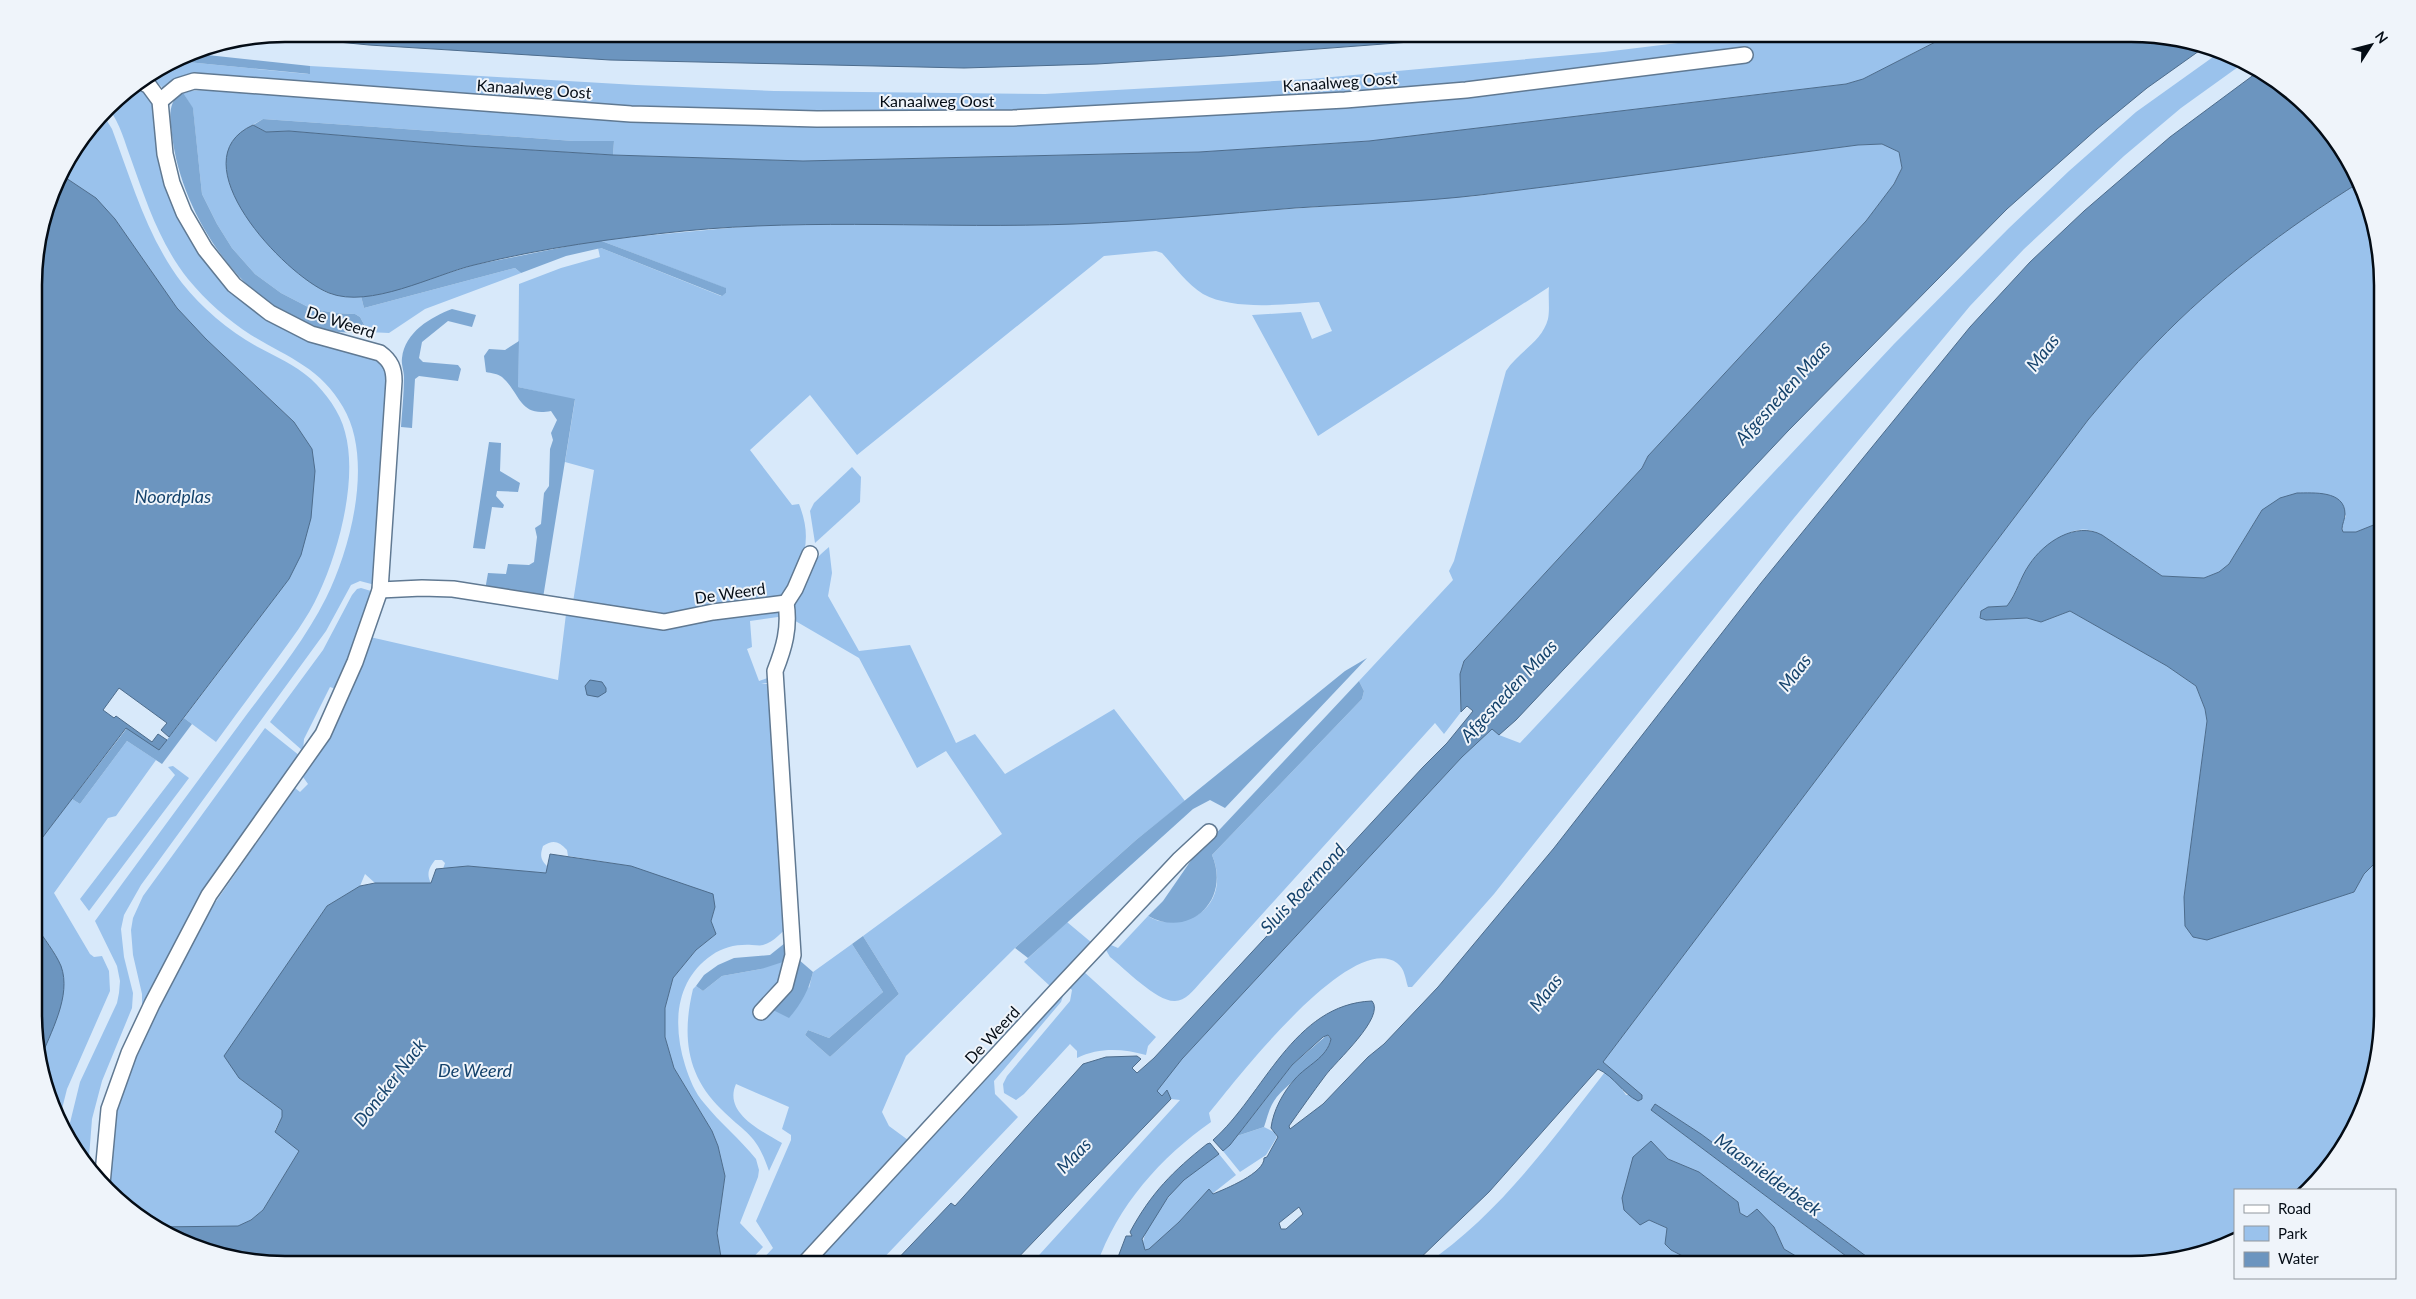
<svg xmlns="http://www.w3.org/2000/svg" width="2416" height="1299" font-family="Lato,sans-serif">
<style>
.green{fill:#9ac2ec}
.forest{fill:#7ea8d3}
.water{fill:#6c95bf;stroke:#4d6c8c;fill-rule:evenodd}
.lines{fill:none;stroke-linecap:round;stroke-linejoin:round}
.minor-casing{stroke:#607992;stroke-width:18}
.minor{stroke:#fff;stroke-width:15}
.labels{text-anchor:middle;stroke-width:4;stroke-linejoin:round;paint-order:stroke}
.street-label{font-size:16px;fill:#040c15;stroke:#eff4fa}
.water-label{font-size:18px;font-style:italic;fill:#14426b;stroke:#eff4fa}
.rim{fill:none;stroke:#040c15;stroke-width:2.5}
</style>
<rect width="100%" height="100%" fill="#d8e9fa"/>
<!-- green -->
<g class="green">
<path d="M1752,34h199l-88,45 -17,5 -477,57 -170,11 -396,9 -190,-6 1,-14h-40l-311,-22c-10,6 -21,10 -28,19 -37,47 52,131 89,153 11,6 24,6 37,5l3,12 151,-40 6,5 -96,36 -36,24 -21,-1 -8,-15 -5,-3 -21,-1 -24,-5 -29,-15 -26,-19 -23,-26 -15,-24 -15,-30 -9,-85 -11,-18 51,-2 222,17 226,13 295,3 171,-6 242,-15 315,-36 43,-8 1,-6 -271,34 -99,10 -383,21 -295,-3 -90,-3 -376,-28 -44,-5 -14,2 -11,11 -14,-13 26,-16 131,13 2,-8 326,19 138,6 271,3 265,-15 294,-27z"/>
<path d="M2220,52l25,10 -64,46 -57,48 -100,93 -54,57 -181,218 -295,370 -82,93h-4c-3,-9 -3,-18 -11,-24 -46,-33 -162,118 -188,150l2,9c-50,35 -94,84 -114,143h-67l150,-165 -9,-1 -4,-9 -5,6 -5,-5 13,-19 292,-315 30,-28 7,6 21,8 374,-399 115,-116 60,-57 67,-59z"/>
<path d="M137,85l8,4 9,21 13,77 71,109 34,26 39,19 64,15 10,7 5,12 -15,210 -15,-4 -9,4 -25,46 -185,254 -17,30 -3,14 3,28 9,36 -1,15 -30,73 -10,38 -4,51 -21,-35 13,-53 37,-79 2,-10 1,-12 -3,-15 -22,-45c48,-66 96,-131 144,-196 30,-41 64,-81 87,-127 25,-50 48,-139 17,-191 -22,-39 -56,-50 -92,-72 -23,-15 -45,-34 -63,-56 -28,-35 -42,-78 -57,-120 -6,-16 -11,-36 -22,-50l10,-13z"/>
<path d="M104,116l8,13c20,53 35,108 70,154 20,25 46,47 74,63 19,10 39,19 55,33 15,14 29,33 34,53 13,47 -6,118 -26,161 -11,25 -29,48 -45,70 -19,26 -39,53 -58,79l-32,-24 105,-139 23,-130 -18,-27 -88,-83 -29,-31 -62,-89 -19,-21 -36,-24z"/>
<path d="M1882,144l17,8 3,16 -8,16 -28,37 -218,235 -6,12 -178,193 -4,13 1,38 -17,22 -9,-11 -235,260c-6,7 -15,18 -25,18 -18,1 -51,-33 -65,-44l-4,-7 1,-3 4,-2 7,3 30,-32c14,8 17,6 33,3 5,-1 14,-2 18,-5 20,-14 22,-38 13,-59l150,-156 2,-8 -5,-10 94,-101 -4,-9 5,-10 52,-190c12,-19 36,-29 42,-52 2,-10 0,-22 1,-32l-231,149 -66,-121 49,-3 11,27 20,-8 -13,-29c-34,2 -85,9 -116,-8 -16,-10 -29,-28 -41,-41l-6,-2 -52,5 -247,199 -47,-60 -60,55 42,55 7,-1c15,38 3,58 -12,92l-115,20 -99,-14 21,-132 -29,-8 10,-62 -57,-13 1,-103 42,-16 39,-11 -2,-9h3l120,48 5,-3 -1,-5 -126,-48 174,-16h300l403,-28 382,-51z"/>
<path d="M2360,182l20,71 1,269 -25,10h-13l-1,-8 4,-8 -18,-21 -31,-2 -35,17 -33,54 -10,8 -15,6 -42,-2 -60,-41c-24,-13 -37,-1 -55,14 -6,5 -14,10 -18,16 -9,13 -13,29 -22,41l-19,1 -8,11 6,2 41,-2 14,4 29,-11 97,55 29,20 9,23 2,12 -23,176h148l22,-5 10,-18 18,-18v158l-8,65 -18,46 -36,55 -12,10h-73v50l-24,12 -64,13h-269l-177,-131 -46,-30 -4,6 207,155h-47l-15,-7 -12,-9 -10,-22 -17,-17 -10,7 -7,-4 -2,-11 -39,-30 -31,-13 -17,-18 -2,79 18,8 4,22 29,15h-276c74,-49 127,-124 181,-193l12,10 9,13h16l-39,-33 485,-642c22,-26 44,-53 68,-77 60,-62 130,-115 204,-161z"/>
<path d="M852,467l9,10 -1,25 -45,41 -5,-32 4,-8z"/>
<path d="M829,547l3,26 -4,23 31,55 51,-6 46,98 19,-9 30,40 109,-65 71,92 -49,39 -121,108 -109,108 -24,56 7,14 19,14 -112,125h-39l16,-17 -17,-27 35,-81v-5l-9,-6 7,-22 -53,-23c-13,29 26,47 46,59l-13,28c-13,-38 -22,-36 -48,-62 -35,-34 -39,-74 -28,-120l3,-3 7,5 19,-15 39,-7 38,-40 -1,33 11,26 4,-16 39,-28 31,48 -54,46 -21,-8 -3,5 25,22 69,-63 -36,-58 139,-102 -56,-83 -29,17 -58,-110 -67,-39c-1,-30 14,-53 37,-72z"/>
<path d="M361,588l10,3 2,3 -37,95 -6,-2 -26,52 -1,12 -33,-29 53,-72 29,-55 5,-6z"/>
<path d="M783,609l2,7 -35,5 2,26 -5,2 12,32 14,-5v6l-12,2h11l18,240c-7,7 -16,18 -27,21 -3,1 -7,0 -11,0 -14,-1 -29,2 -40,10 -38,26 -39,71 -27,110 4,13 10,28 19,38 16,20 36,36 52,56l3,11 -1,7 -18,46 23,24 -17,18h-26l2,-2 -5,-30 8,-57 -7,-30 -6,-15 -38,-63 -9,-31v-29l8,-30 23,-28 20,-16 -5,-13 4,-14 -84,-41 -63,-10 -1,-6c-8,-8 -13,-11 -24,-4 -3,9 -3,14 5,21l-2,6 -78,-7 -25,3 2,-6 -3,-3h-7c-6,8 -9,14 -4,23h-56l-10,-9 -5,12 -33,20 -48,70 -40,102 43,32v7l-7,13 24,21 -36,59 -12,10 -13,6 -83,1 -35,-24 -13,-14 7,-70 19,-61 68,-135 94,-135 5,4 8,-8 -5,-7c30,-43 52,-90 67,-140l188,43 8,-66 97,11z"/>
<path d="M265,728l35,28 -158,257v-19l-9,-39 -2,-25 2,-12 10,-22z"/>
<path d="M127,741l29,19 -40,56 -8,2 -54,75 36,61 4,3 8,-1 7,15 1,20 -43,98 -8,32 -6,-11 -13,-50 11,-30 4,-76 -19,-28v-80l36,-47 8,5z"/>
<path d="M173,766l16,12 -100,133 -9,-12 95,-124 -7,-8z"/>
<path d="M1067,922l25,21 -42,43 -26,-24z"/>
<path d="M1083,971l73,66 -8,9 -2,9c-23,-6 -46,-8 -69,3v-7l-7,-7 -46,50 -8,6 -12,-7 -1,-9 4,-8 63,-75 2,-11 -6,-6z"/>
<path d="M1064,993l-3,9 -67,79 1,13 23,23 -141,148h-69z"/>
<path d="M1264,1127l10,5 3,5 -11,18 -26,17 -17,-21 14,-15z"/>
<path d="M1219,1154l17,21 -24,19 -4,-4 -29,32 -30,27h-6c-4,-17 28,-57 41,-69 11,-10 24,-17 35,-26z"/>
</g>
<!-- forest -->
<g class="forest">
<path d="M189,53l121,13v8l-133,-13z"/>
<path d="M182,91l11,17 9,86 15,30 15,24 23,26 26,19 29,15 24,5 21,1 5,3 8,15c-10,0 -21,1 -30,0 -28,-5 -61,-20 -82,-39 -44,-39 -77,-99 -84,-158 -2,-17 -5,-32 10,-44z"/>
<path d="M263,119l311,22h40l-1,14 -146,-9 -178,-15 -23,1 -13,-7z"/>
<path d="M599,240l127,48v5l-4,3 -121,-48 -35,8 -45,17 -6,-5 -151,40 -3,-12 16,-1 97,-30z"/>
<path d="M452,309l24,6 -4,12 -24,-6 -26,21 -3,16 4,4 35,3 3,4 -3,12 -39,-5 -4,3 -3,49 -11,-1c1,-16 3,-33 3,-50 0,-6 -3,-13 -2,-19 3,-26 29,-41 50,-49z"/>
<path d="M519,341l-1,46 57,12 -32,199 -58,-8 3,-17 18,1 2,-10 21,1 5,-3 3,-25 -2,-9 6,-4 3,-31 5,-7 1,-37 3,-9 -2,-7 6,-13 -6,-9c-32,6 -30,-17 -49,-34 -4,-3 -11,-4 -16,-5l-2,-16 5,-7 16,1z"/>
<path d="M489,442l12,1 -1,28 20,12 -2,9 -21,-1 -1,5 8,9 -1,3 -11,-1 -7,42 -12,-1z"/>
<path d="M1367,658l-142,150 -15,-8 -17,9 -165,149 -13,-10 121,-108 209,-169z"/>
<path d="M1359,681l5,10 -2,8 -150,156c19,45 -22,84 -64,61l15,-15 29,-42z"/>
<path d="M184,718l8,6 -30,40 -35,-23 -47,63 -8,-5 55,-71 32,22z"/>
<path d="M863,936l36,58 -69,63 -25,-22 3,-5 21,8 54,-46 -31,-48z"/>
<path d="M790,939l-1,21 -28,9 -39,7 -19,15 -7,-5 8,-11 14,-10 16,-7 36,-3z"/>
<path d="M798,959l15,13c-4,18 -12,32 -24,46l-20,-10z"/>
<path d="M1327,1035l4,4c-6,27 -43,40 -57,62 -5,7 -7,18 -10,26l-27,9 55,-71z"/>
</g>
<!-- water -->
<g class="water">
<path d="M285,34h1231l-291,22 -128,8 -133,4 -354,-8 -241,-15 -93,-9z"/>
<path d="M1951,34h180l65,8 10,4 -59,42 -50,41 -90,80 -219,222 -272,289 -17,15 -7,-6 -30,28 -280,302 -25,32 5,5 5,-6 4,9 -160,166h-119l59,-62 4,3 128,-142 23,-7 31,-1 4,3 -9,9 5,5 17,-15 269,-291 24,-24 26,-32 -6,-5 -6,6 -1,-38 4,-13 178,-193 6,-12 218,-235 28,-37 8,-16 -3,-16 -17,-8 -24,1c-126,16 -252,35 -378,50 -61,7 -124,9 -185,13 -74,6 -148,13 -221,16 -130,5 -260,-6 -390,7 -70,7 -141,17 -210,34 -41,10 -104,44 -145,28 -45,-18 -153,-133 -76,-168l13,7 23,-1 178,15 146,9 190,6 396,-9 170,-11 477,-57 17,-5z"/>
<path d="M2259,71l38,25 43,49 20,37c-74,46 -144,99 -204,161 -24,24 -46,51 -68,77l-485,642 39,33v4l-4,2c-16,-8 -23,-24 -40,-32l-109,123 -76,73h-298l11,-29h6l-2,-4c21,-39 43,-61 77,-88l3,-1 9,11 -35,26 -16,17 -26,42 3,11 4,-1 30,-27 30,-33 4,5c12,-5 52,-21 51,-36l3,-1 11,-20 -7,-9c2,-17 12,-36 24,-49 12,-14 32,-21 36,-40l-3,-4 -5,2 -31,28 -62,80 -7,6 -10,-11c51,-45 80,-136 159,-139 14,16 -37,61 -47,75 -12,16 -24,33 -36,50l1,3 33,-25 45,-47 16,-13 54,-57 116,-139 207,-265 209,-256 60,-65 54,-51 86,-74zM1299,1207l4,7 -17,15h-5l-2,-6z"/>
<path d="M60,174l36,24 19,21 62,89 29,31 88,83 18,27 3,22 -4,47 -10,37 -12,24 -120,158 -8,-7 6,-7 -48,-35 -16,22 11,8 2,-2 36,26 6,-8 9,6 -8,10 -33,-22 -90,118 -2,-577z"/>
<path d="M2297,493c16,0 48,-3 48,21 0,5 -3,10 -3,15l1,3h13l25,-10 1,334 -18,18 -10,18 -147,48 -14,-3 -8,-11 -1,-29 23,-176 -2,-12 -9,-23 -29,-20 -97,-55 -29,11 -14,-4 -41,2 -6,-2 1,-7 7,-4 19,-1c10,-13 13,-28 22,-41 15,-23 47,-44 73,-30l60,41 42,2 15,-6 10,-8 33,-54 18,-12z"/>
<path d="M590,680l12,2 4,6v4l-8,5 -11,-2 -2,-9z"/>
<path d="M550,854l81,12 82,28 2,13 -4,14 5,13 -20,16 -23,28 -8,30v29l9,31 38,63 6,15 7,30 -8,57 5,30 -2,2h-435c-49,-6 -87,-10 -130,-38l83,-1 13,-6 12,-10 36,-59 -24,-19 7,-15v-7l-43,-32 -15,-22 103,-150 33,-20 15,-3h56l5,-14 32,-3 78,7z"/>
<path d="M36,926c8,13 19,26 25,40 11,30 -11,67 -21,94l-4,-13z"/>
<path d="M1655,1104l46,30 177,131h-20l-207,-155z"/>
<path d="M1651,1141l17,18 31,13 39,30 2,11 7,4 10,-8 17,18 10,22 27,16h-111l-29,-15 -6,-6 2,-16 -18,-8 -9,5 -16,-15 -2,-12 11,-41z"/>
</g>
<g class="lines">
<!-- minor casing -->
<g class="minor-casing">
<g id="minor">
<path d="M160,101l18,-15 16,-5 437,33 186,5 196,-1 332,-18 121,-10 279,-35"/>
<path d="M380,590l42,-2 31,1 211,33 49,-10 73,-9"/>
<path d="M786,603l9,-14 15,-35"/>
<path d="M761,1012l24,-26 8,-31 -18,-284c9,-23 15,-43 11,-68"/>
<path d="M102,1184l7,-75 20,-56 23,-49 57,-109 114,-161 32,-72 25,-72 14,-209c0,-12 -3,-20 -14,-28l-69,-19 -41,-21 -36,-28 -29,-36 -21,-36 -12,-30 -7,-29 -5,-53 -11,-15 -7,-4"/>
<path d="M803,1265l252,-273 125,-133 29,-27"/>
</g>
</g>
<!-- minor -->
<use href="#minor" class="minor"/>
</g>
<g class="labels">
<!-- street labels -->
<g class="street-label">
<text transform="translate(1340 82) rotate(-4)" y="6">Kanaalweg Oost</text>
<text transform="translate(534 89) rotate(4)" y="6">Kanaalweg Oost</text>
<text x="937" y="107">Kanaalweg Oost</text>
<text transform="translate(341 322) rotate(18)" y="6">De Weerd</text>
<text transform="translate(730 593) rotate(-8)" y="6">De Weerd</text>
<text transform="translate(992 1035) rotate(-47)" y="6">De Weerd</text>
</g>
<!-- water labels -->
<g class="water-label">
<text transform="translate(2043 353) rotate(-52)" y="6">Maas</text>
<text transform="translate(1783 393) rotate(-48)" y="6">Afgesneden Maas</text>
<text x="173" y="503">Noordplas</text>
<text transform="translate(1795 673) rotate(-52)" y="6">Maas</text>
<text transform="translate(1509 691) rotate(-47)" y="6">Afgesneden Maas</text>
<text transform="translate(1303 889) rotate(-47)" y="6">Sluis Roermond</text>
<text transform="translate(1546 993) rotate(-52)" y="6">Maas</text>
<text x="475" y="1077">De Weerd</text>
<text transform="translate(390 1083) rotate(-52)" y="6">Doncker Nack</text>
<text transform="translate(1074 1156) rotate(-46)" y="6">Maas</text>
<text transform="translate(1768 1175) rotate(36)" y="6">Maasnielderbeek</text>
</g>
</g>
<!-- crop -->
<path d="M0 0H2416V1299H0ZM285 42H2131A243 243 0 0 1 2374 285V1013A243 243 0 0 1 2131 1256H285A243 243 0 0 1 42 1013V285A243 243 0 0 1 285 42Z" fill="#eff4fa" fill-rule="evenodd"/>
<path class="rim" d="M285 42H2131A243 243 0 0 1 2374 285V1013A243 243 0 0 1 2131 1256H285A243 243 0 0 1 42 1013V285A243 243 0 0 1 285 42Z"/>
<!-- legend -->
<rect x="2234" y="1189" width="162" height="90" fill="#eff4fa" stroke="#91979e"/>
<rect x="2244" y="1205" width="25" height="8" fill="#ffffff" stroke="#91979e"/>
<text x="2278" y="1214" font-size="15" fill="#040c15">Road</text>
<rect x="2244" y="1226" width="25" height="15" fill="#9ac2ec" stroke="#91979e"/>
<text x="2278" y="1239" font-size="15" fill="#040c15">Park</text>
<rect x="2244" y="1252" width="25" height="15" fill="#6c95bf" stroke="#91979e"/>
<text x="2278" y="1264" font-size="15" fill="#040c15">Water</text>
<!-- north arrow -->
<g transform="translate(2371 45) rotate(54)" stroke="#eff4fa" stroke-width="4" paint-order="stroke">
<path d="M0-4L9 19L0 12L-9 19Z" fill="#040c15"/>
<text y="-8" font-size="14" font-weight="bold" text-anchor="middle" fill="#040c15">N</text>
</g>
</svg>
